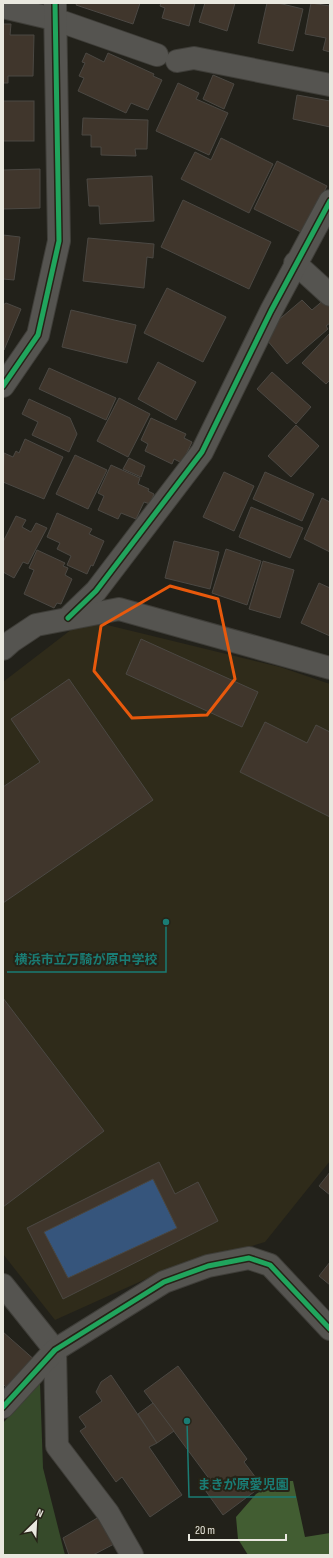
<svg xmlns="http://www.w3.org/2000/svg" width="333" height="1558" font-family="'Sofia Sans Condensed','Noto Sans JP',sans-serif">
<style>
.built{fill:#2f2b1a}
.green{fill:#364a2a}
.forest{fill:#425d32}
.water{fill:#36557c}
.building{fill:#40362c;stroke:#4b4843;fill-rule:evenodd}
.lines{fill:none;stroke-linecap:round;stroke-linejoin:round}
.minor-casing{stroke:#3f3e39;stroke-width:24}
.minor{stroke:#555450;stroke-width:22}
.cycleway-casing{stroke:#262317;stroke-width:8}
.cycleway{stroke:#20a55d;stroke-width:5}
.marked{fill:none;stroke:#e8590c;stroke-width:3;stroke-linejoin:round}
.leader{fill:none;stroke:#1a7c74;stroke-width:1.5}
.callout-dot{fill:#1a7c74;stroke:#262317;stroke-width:1.5}
.callout-label{font-size:13px;text-anchor:middle;font-weight:bold;fill:#1a7c74;stroke:#262317;stroke-width:4;stroke-linejoin:round;paint-order:stroke}
</style>
<rect width="100%" height="100%" fill="#22211a"/>
<!-- built -->
<path class="built" d="M95,622l185,45 50,17v477l-65,81 -108,32 -102,46 -52,-66v-572l69,-53z"/>
<!-- green -->
<path class="green" d="M40,1383l3,85 22,87h-62v-132z"/>
<!-- forest -->
<path class="forest" d="M277,1481h16l12,56 25,-4v22h-82l-10,-16 -2,-22 20,-23z"/>
<!-- water -->
<path class="water" d="M153,1179l24,49 -109,50 -24,-46z"/>
<!-- building -->
<g class="building">
<path d="M77,3h63l-7,21 -57,-19z"/>
<path d="M161,3h34l-6,23 -27,-8 3,-10 -5,-2z"/>
<path d="M205,3h30l-8,28 -28,-9z"/>
<path d="M267,3h11l25,6 -10,42 -35,-8z"/>
<path d="M311,3l19,3v46l-7,-2 3,-12 -21,-4z"/>
<path d="M3,24h8l-1,11h24l-1,41h-25v7h-5z"/>
<path d="M86,53l18,9 4,-9 46,21 -1,2 9,4 -14,30 -17,-7 -5,10 -48,-22 6,-13 -5,-2 6,-13 -3,-1z"/>
<path d="M213,75l21,9 -10,25 -21,-10z"/>
<path d="M178,83l21,10 -3,6 32,14 -19,42 -53,-24z"/>
<path d="M297,95l33,6v26l-37,-8z"/>
<rect x="3" y="101" width="31" height="40"/>
<path d="M83,118l65,2 -1,29h-12l1,7 -35,-1v-8h-10v-12h-9z"/>
<path d="M221,138l52,26 -24,49 -68,-34 14,-27 16,8z"/>
<path d="M277,161l50,25 -24,47 -49,-24z"/>
<path d="M40,169v39l-37,1v-39z"/>
<path d="M152,176l2,45 -54,3 -1,-18h-10l-2,-27z"/>
<path d="M183,200l88,42 -22,47 -88,-42z"/>
<path d="M3,235l17,2 -6,43 -11,-1z"/>
<path d="M88,238l66,6 -1,14 -6,-1 -3,31 -61,-7z"/>
<path d="M167,288l59,29 -23,45 -59,-29z"/>
<path d="M326,298l4,5v20l-4,3 2,3 -41,35 -25,-30 40,-34 10,10z"/>
<path d="M6,303l15,6 -17,41 -1,-45z"/>
<path d="M71,310l65,15 -9,38 -65,-16z"/>
<path d="M330,333v47l-4,4 -24,-21z"/>
<path d="M158,362l38,20 -20,38 -38,-21z"/>
<path d="M49,368l67,30 -10,22 -67,-31z"/>
<path d="M272,372l39,35 -15,17 -39,-35z"/>
<path d="M119,398l31,16 -22,43 -31,-16z"/>
<path d="M29,399l41,19 7,16 -8,18 -37,-17 6,-13 -16,-8z"/>
<path d="M151,418l35,16 -2,4 8,4 -10,21 -8,-4 -2,5 -27,-13 3,-7 -7,-4z"/>
<path d="M296,425l23,21 -28,31 -23,-21z"/>
<path d="M25,439l38,18 -19,42 -41,-17 1,-29 9,4 3,-6 3,2z"/>
<path d="M75,455l32,15 -19,39 -32,-15z"/>
<path d="M129,458l16,8 -4,11 -18,-8z"/>
<path d="M111,465l29,13 -2,6 11,5 -1,2 6,3 -4,10 -6,-2 -8,17 -15,-6 -3,6 -20,-9 6,-14 -6,-3z"/>
<path d="M224,472l30,14 -20,45 -31,-14z"/>
<path d="M265,472l49,22 -12,27 -49,-22z"/>
<path d="M322,498l8,4v50l-26,-13z"/>
<path d="M251,507l52,21 -13,30 -51,-21z"/>
<path d="M57,513l35,16 -3,5 15,7 -11,25 -2,-1 -4,9 -20,-9 4,-9 -14,-7 3,-6 -13,-6z"/>
<path d="M16,516l10,4 -4,7 9,5 5,-9 11,5 -19,36 -5,-2 -9,16 -11,-6v-30z"/>
<path d="M174,541l45,11 -9,37 -45,-11z"/>
<path d="M226,549l35,12 -14,44 -35,-12z"/>
<path d="M37,550l28,13 -2,3 5,2 -3,7 7,4 -11,25 -4,-1 -3,5 -30,-14 10,-24 -5,-2z"/>
<path d="M263,561l31,9 -14,48 -31,-9z"/>
<path d="M319,583l11,5v48l-29,-13z"/>
<path d="M141,639l117,53 -16,35 -116,-53z"/>
<path d="M69,679l84,121 -150,103v-116l37,-25 -29,-43z"/>
<path d="M265,722l42,21 9,-18 14,7v85l-90,-45z"/>
<path d="M3,998l101,133 -101,76z"/>
<path d="M159,1162l16,32 23,-12 20,39 -155,78 -36,-71zM153,1179l24,49 -109,50 -24,-46z"/>
<path d="M330,1172v23l-11,-9z"/>
<path d="M330,1262v23l-11,-9z"/>
<path d="M3,1332l34,30 -27,29 -7,-7z"/>
<path d="M178,1366l69,93 -3,3 18,24 -39,29 -18,-25 8,-6 -69,-93z"/>
<path d="M111,1375l46,68 -8,4 33,48 -32,22 -28,-40 -6,5 -36,-51 6,-4 -7,-10 23,-16 -6,-9 5,-10z"/>
<path d="M153,1403l21,28 -17,12 -19,-29z"/>
<path d="M99,1517l15,27 -21,11h-24l-6,-17z"/>
</g>
<g class="lines">
<!-- minor casing -->
<g class="minor-casing">
<g id="minor">
<path d="M3,7l51,12 103,36"/>
<path d="M177,61l17,-3 136,27"/>
<path d="M295,263l35,32"/>
<path d="M3,386l35,-51 21,-94 -4,-238"/>
<path d="M68,618l28,-27 106,-139 69,-141 59,-110"/>
<path d="M3,649l9,-8 24,-16 83,-16 211,59"/>
<path d="M3,1285l52,65 2,96 51,67 24,42"/>
<path d="M3,1407l52,-57 109,-68 44,-16 41,-8 21,7 60,64"/>
</g>
</g>
<!-- minor -->
<use href="#minor" class="minor"/>
<!-- cycleway casing -->
<g class="cycleway-casing">
<g id="cycleway">
<path d="M3,386l35,-51 21,-94 -4,-238"/>
<path d="M68,618l28,-27 106,-139 69,-141 59,-110"/>
<path d="M3,1407l52,-57 109,-68 44,-16 41,-8 21,7 60,64"/>
</g>
</g>
<!-- cycleway -->
<use href="#cycleway" class="cycleway"/>
</g>
<!-- marked area -->
<path class="marked" d="M170,586l48,13 17,80 -28,36 -75,3 -38,-47 7,-45z"/>
<!-- callouts -->
<path class="leader" d="M166 922L166 972H7M187 1421L189 1497H296"/>
<g class="callout-dot">
<circle cx="166" cy="922" r="4"/>
<circle cx="187" cy="1421" r="4"/>
</g>
<g class="callout-label">
<text x="86" y="964">横浜市立万騎が原中学校</text>
<text x="243" y="1489">まきが原愛児園</text>
</g>
<!-- border -->
<rect width="333" height="1558" fill="none" stroke="#e9e8df" stroke-width="8"/>
<!-- north arrow -->
<g transform="translate(36 1522) rotate(24)" stroke="#262317" stroke-width="3" paint-order="stroke">
<path d="M0-3L7 15L0 10L-7 15Z" fill="#e9e8df"/>
<text y="-6" font-size="11" font-weight="bold" text-anchor="middle" fill="#e9e8df">N</text>
</g>
<!-- scale -->
<path d="M189 1534v6h97v-6" fill="none" stroke="#e9e8df" stroke-width="2"/>
<text x="195" y="1534" font-size="12" fill="#e9e8df" stroke="#262317" stroke-width="3" paint-order="stroke">20 m</text>
</svg>
